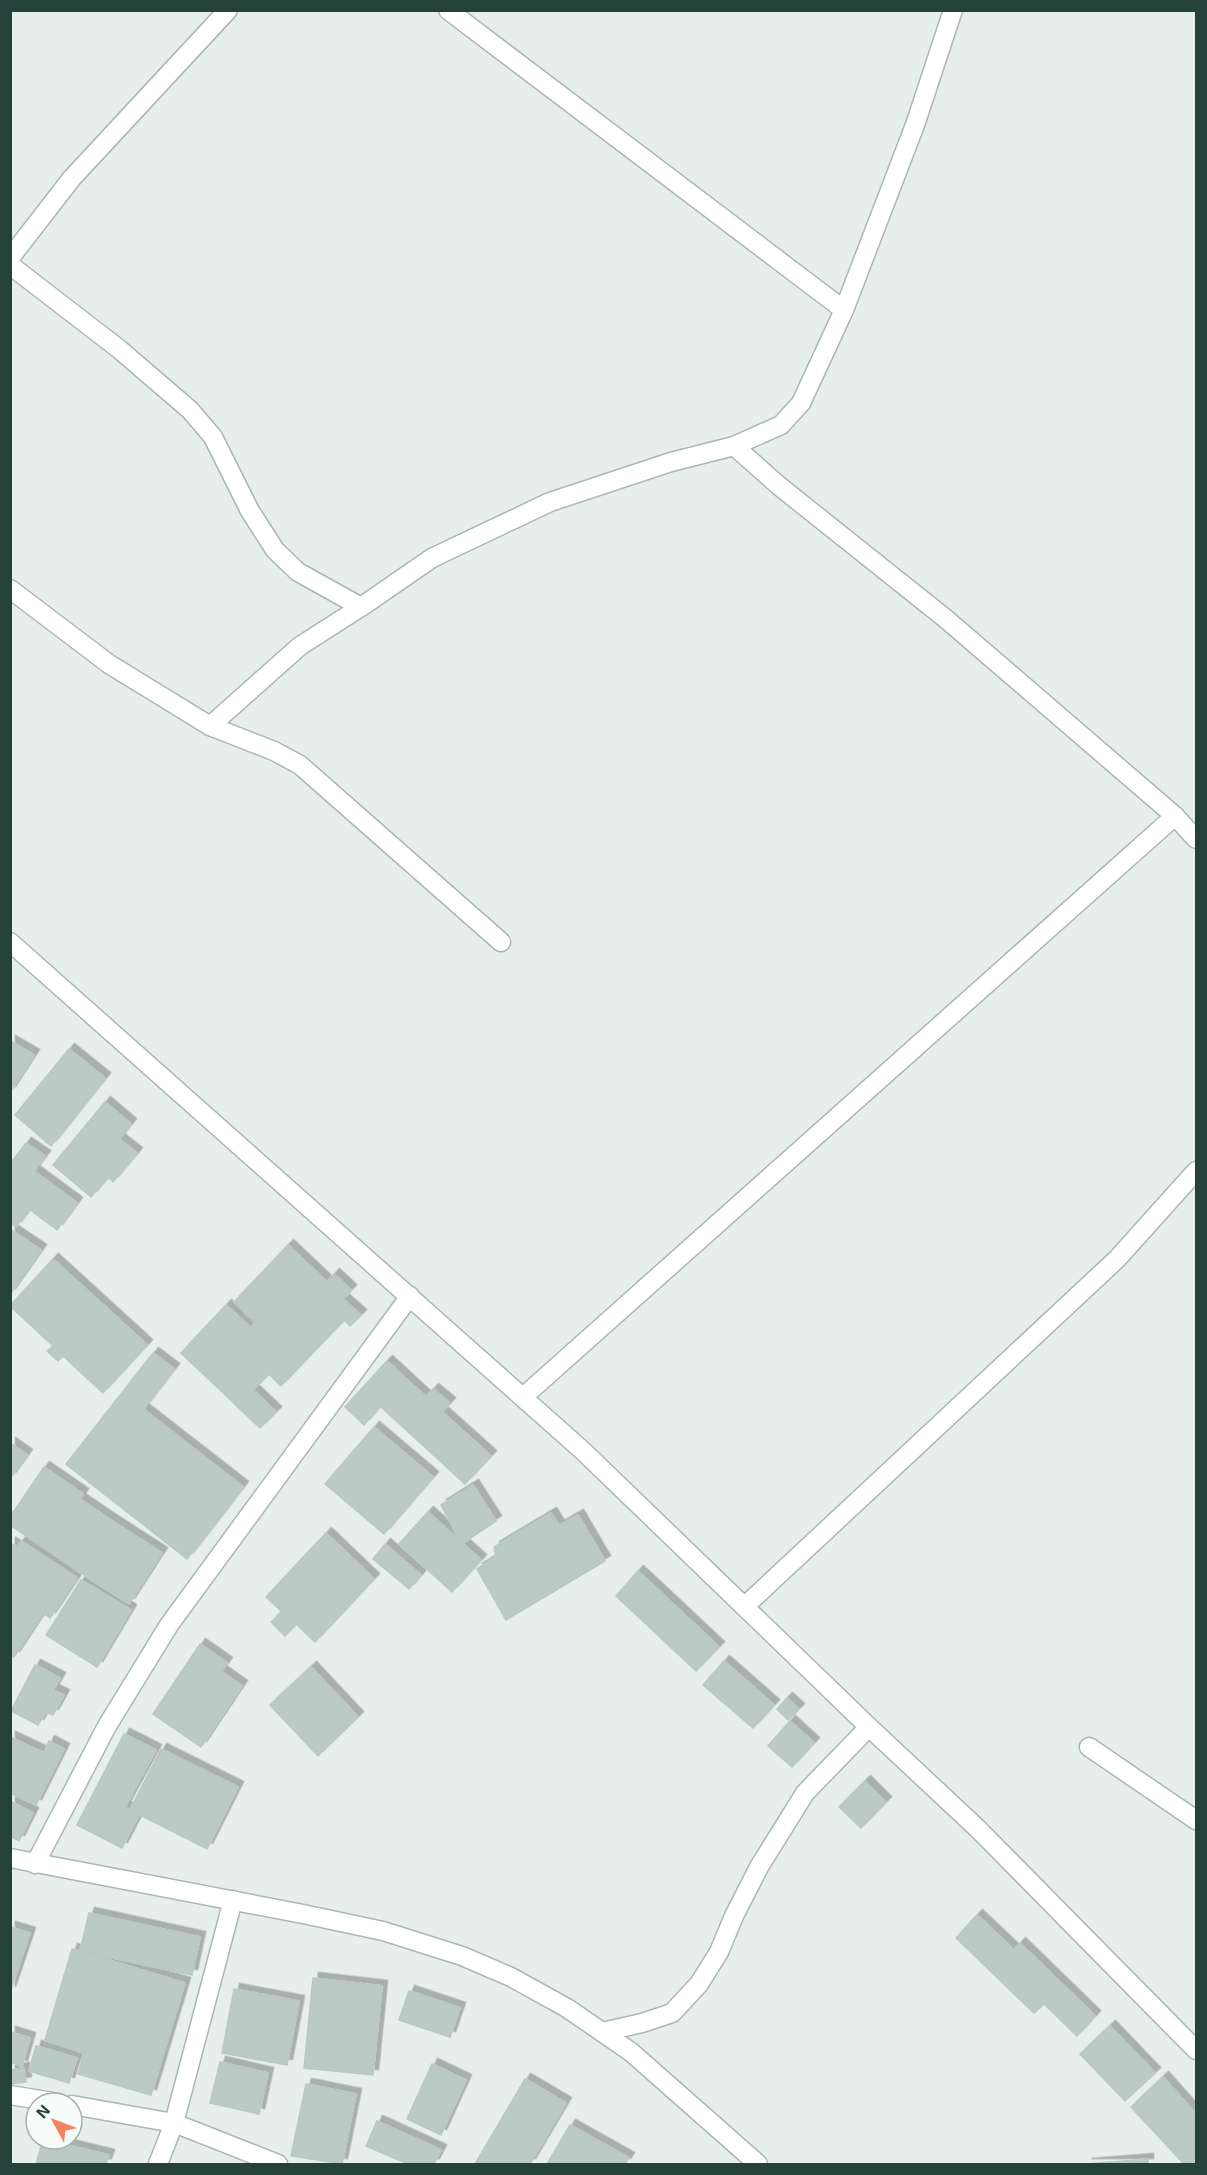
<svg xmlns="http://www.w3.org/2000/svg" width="1207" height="2175" font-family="'Exo 2',sans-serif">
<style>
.building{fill:#bbcac4;stroke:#b8c9c2;stroke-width:1.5;filter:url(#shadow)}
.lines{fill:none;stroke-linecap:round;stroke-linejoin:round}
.minor-casing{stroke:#a8b8b2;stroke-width:21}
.minor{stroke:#fff;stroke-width:18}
</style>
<defs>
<filter id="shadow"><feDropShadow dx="5.5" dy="-5.5" stdDeviation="0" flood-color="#0004"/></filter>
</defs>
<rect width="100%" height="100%" fill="#e6efeb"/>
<!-- building -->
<g class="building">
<path d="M10,1041l24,14 -24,37z"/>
<path d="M69,1049l36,29 -54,68 -36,-31z"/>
<path d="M105,1102l26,22 -12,15 18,14 -24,29 -5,-5 -17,20 -38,-32z"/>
<path d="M26,1143l19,13 -11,15 43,32 -20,27 -28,-21 -13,18 -6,-5v-58z"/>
<path d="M10,1229l31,21 -31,44z"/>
<path d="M288,1245l39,37 7,-8 17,16 -8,9 18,16 -11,11 -6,-6 -63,66 -12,-12 -16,16 23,22 -16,16 -79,-75 45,-48 25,23 4,-6 -21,-20z"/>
<path d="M53,1259l94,86 -44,48 -40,-37 -5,5 -11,-10 6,-5 -43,-40z"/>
<path d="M153,1353l21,16 -31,40 100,78 -56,72 -121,-95z"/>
<path d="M387,1361l39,36 7,-8 17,14 -8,9 49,44 -26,28 -85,-78 -16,19 -19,-18z"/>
<path d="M374,1427l59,50 -49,57 -59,-50z"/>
<path d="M10,1443l17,12 -17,23z"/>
<path d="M44,1467l39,27 -37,55 -36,-24v-8z"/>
<path d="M473,1485l23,36 -34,23 -21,-39z"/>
<path d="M80,1499l29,20 -34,50 -29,-20z"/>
<path d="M428,1512l53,48 -29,32 -53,-48z"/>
<path d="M551,1513l8,13 19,-11 27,46 -99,59 -29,-51 19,-12 -2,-10z"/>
<path d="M109,1519l53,34 -33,51 -54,-35z"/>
<path d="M326,1533l48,46 -59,63 -19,-18 -11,12 -14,-14 11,-10 -16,-15z"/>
<path d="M21,1541l56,37 -27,40 -7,-5 -29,44 -4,-2v-112l7,4z"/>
<path d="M385,1544l36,31 -12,14 -36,-30z"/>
<path d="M638,1571l81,76 -23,24 -80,-75z"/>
<path d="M81,1580l50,30 -34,57 -51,-32z"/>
<path d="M200,1644l27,19 -6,8 21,15 -41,61 -48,-33z"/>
<path d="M724,1661l50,44 -21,23 -50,-43z"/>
<path d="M35,1665l25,13 -7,12 11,5 -11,20 -7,-3 -8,13 -27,-14z"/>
<path d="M311,1667l47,50 -40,39 -48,-51z"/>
<path d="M787,1698l12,11 -11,11 -11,-11z"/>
<path d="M790,1721l24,22 -22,24 -24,-21z"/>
<path d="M124,1734l32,16 -31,57 14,8 -17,33 -45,-23z"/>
<path d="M10,1737l34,16 5,-12 15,8 -28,56 -26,-12z"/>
<path d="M161,1749l77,38 -31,62 -77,-39z"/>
<path d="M865,1781l21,21 -25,26 -22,-21z"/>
<path d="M10,1801l23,12 -14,28 -9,-5z"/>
<path d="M89,1913l111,24 -8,38 -112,-24z"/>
<path d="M977,1915l37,35 6,-7 75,73 -18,20 -33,-32 -10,9 -78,-75z"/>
<path d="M10,1927l20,6 -20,59z"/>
<path d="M72,1949l113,34 -34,112 -73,-21 6,-21 -39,-13z"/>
<path d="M313,1978l69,8 -9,89 -69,-7z"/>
<path d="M234,1989l65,12 -12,64 -65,-12z"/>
<path d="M409,1991l51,17 -10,29 -51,-17z"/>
<path d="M1110,2026l45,47 -30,28 -45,-47z"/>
<path d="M10,2032l20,6 -8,28 -12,-4z"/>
<path d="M36,2046l41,12 -8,25 -40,-12z"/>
<path d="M220,2062l48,11 -9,41 -49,-11z"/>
<path d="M432,2064l34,16 -25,55 -34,-16z"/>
<path d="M24,2068l2,14 -16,2v-14z"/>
<path d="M1163,2077l33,37v50h-12l-53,-57z"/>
<path d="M525,2079l41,24 -36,61h-55z"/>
<path d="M306,2084l50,10 -14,70 -51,-8z"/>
<path d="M377,2121l64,29 -7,14h-26l-42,-18z"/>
<path d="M570,2125l59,33 -4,6h-78z"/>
<path d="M43,2139l66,16 -3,9h-70z"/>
<path d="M1148,2159v5h-62z"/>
</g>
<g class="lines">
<!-- minor casing -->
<g class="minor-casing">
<g id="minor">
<path d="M448,10l396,300"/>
<path d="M10,258l62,-80 156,-168"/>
<path d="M10,265l109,84 71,61 23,27 37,74 25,39 23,22 63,35"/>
<path d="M734,446l44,39 168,134 229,197 21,23"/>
<path d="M10,589l99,75 101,62 64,25 26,14 201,177"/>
<path d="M210,726l90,-80 61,-39 71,-49 118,-56 121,-40 63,-16 47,-21 20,-22 43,-93 71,-185 38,-115"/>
<path d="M10,942l573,509 286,276 109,102 218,221"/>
<path d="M523,1397l652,-581"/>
<path d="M745,1606l372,-347 79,-88"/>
<path d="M1089,1747l107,73"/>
<path d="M10,1858l293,56 80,17 79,25 49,21 56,31 64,44 127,112"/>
<path d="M35,1864l72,-138 62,-101 241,-329"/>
<path d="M602,2032l40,-9 30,-10 27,-29 20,-32 15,-36 25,-49 46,-74 64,-66"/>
<path d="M10,2095l49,8"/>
<path d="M72,2105l102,18 104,41"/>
<path d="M158,2164l16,-41 59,-223"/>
</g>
</g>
<!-- minor -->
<use href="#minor" class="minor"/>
</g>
<!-- border -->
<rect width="1207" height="2175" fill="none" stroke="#24423a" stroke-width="24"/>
<!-- north arrow -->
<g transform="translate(54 2121) rotate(311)"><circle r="28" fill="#f7fbf9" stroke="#a3b1ad" stroke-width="1.5"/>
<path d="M0-4.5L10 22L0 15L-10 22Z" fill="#f4845f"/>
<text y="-9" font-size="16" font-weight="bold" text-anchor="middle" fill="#24423a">N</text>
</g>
</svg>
